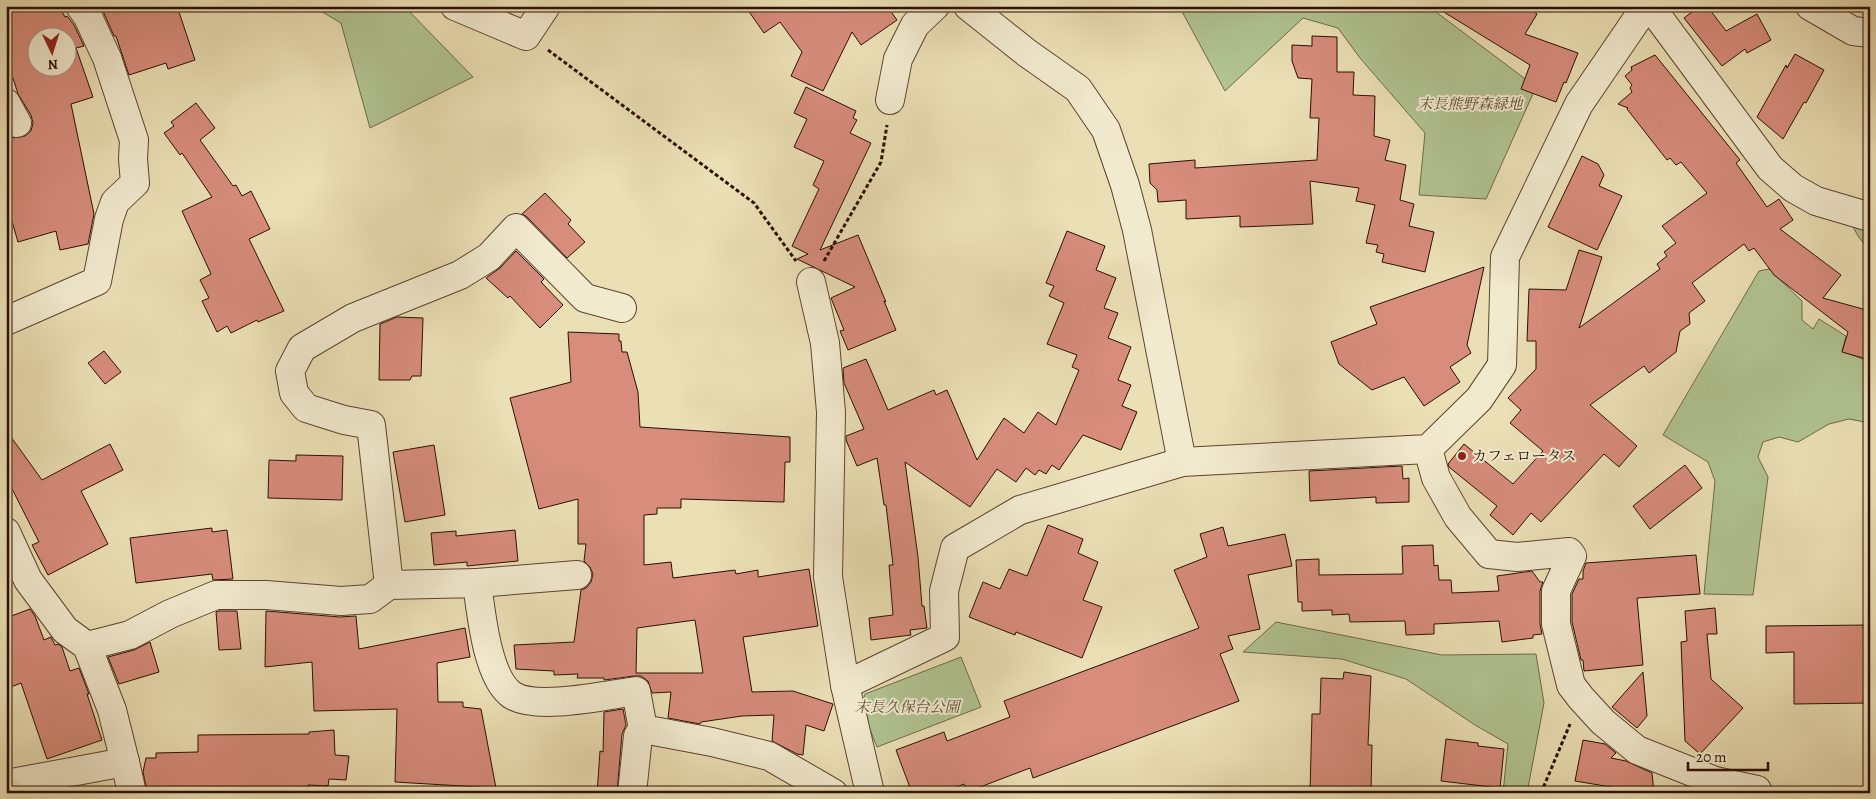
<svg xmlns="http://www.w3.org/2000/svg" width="1876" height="799" font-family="Alegreya,'Noto Serif JP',serif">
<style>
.green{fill:#b1c392;stroke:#6e6949}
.building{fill:#d78c7c;stroke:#2b0f00;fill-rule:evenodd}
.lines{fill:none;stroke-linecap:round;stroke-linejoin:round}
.minor-casing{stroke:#5b432d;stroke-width:30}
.major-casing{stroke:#2b0f00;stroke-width:30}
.path{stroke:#2b0f00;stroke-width:3;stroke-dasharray:4 2.5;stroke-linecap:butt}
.minor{stroke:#f2eacf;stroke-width:28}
.major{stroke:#ebdfb5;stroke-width:28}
.poi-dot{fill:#8f2418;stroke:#f2eacf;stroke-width:2}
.labels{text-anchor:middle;stroke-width:4;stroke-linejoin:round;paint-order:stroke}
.park-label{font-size:15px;font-style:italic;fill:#5a4e33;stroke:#f2eacf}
.poi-label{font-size:15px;fill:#2b0f00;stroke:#f2eacf;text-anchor:start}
</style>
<rect width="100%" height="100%" fill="#ebdfb5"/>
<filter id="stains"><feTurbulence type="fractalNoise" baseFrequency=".004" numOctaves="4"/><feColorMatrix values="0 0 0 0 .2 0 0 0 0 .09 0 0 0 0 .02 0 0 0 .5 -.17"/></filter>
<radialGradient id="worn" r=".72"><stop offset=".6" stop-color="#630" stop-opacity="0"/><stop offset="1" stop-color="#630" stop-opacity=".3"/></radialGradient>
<!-- green -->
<g class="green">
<path d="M312,6h92l69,71 -103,51 -29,-105z"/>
<path d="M1179,6h249l108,81 -50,112 -67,-4 6,-62 -65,-75 -22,-30 -35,-10 -78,73z"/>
<path d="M1852,225l18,6v20l-12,-15z"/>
<path d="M1769,269l33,32v19l11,9 6,-10 27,17 -4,15 28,11v61l-21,-4 -20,5 -31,18 -19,-5 -16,5 -5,15 10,20 -15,118 -49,-1 11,-113 -7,-19 -45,-27 96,-164z"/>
<path d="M1276,622l166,33 94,-1 8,49 -17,90h-24l5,-49 -33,-19 -69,-46 -64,-20 -99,-7z"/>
<path d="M961,657l20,50 -104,40 -16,-40 4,-13z"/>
</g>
<!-- building -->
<g class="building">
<path d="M16,6h43l6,11 2,-1 7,9 10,21 -8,2 17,49 -22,7 23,110 -6,30 -28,6 -4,-19 -38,11 -12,-41v-62l19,-3 6,-5 2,-8 -2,-8 -13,-21 -5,-16 -7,3v-68zM38,38h30v30h-30z"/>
<path d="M112,6h65l18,54 -27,9 -2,-6 -37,12 -13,-39h-2l-12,-27z"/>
<path d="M745,6h142l10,14 -36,25 -9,-13 -29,59 -32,-15 11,-24 -22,-30 -16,11z"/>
<path d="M1434,6h91l12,8 -12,20 53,19 -12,30 -2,-1 -8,20 -35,-13 9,-24z"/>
<path d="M1700,6h7l19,25 31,-17 14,26 -24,13 -2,-4 -23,17 -38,-48z"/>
<path d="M1312,36l25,1v35h17l-1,23 22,1 -1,40 16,4 -5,20 21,5 -6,35 14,4 -5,22 25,6 -9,40 -43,-10 2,-8 -8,-2 2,-7 -12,-2 9,-38 -19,-4 3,-13 -49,-7 3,43 -73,3v-11l-54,3v-19l-28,2 -1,-12 -7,-7 -1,-19 46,-4v8l122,-8 2,-42h-9l2,-39 -14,-1 -6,-17v-16l20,1z"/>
<path d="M1795,54l29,16 -18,33 -2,-1 -21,37 -26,-22 29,-52 1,3z"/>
<path d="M1655,55l85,105 -4,3 31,44 12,-8 14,21 -13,9 61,46 -18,23 47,13v49l-28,-8 6,-20 -74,-57 -20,-27 -5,3 -5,-7 -52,39 13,18 -16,12 1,11 -10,7 -4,21 -27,21 -5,-7 -54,39 47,41 -18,21 -15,-13 -63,68 -10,-9 -18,22 -23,-20 7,-9 -48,-39 -1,-3 16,-20 49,40 30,-33 -33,-28 11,-13 -13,-12 28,-29v-28h-9l2,-52 37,1 13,-40 23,7 -23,71 81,-59 -3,-5 10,-8 -3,-4 12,-9 -14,-17 45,-33 -26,-31 -5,3 -6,-7 -3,2 -40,-51 1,-1 -10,-4 14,-12 -2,-4 2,-3 -7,-9 7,-6 -1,-3z"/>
<path d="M806,87l50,24 -3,7 4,2 -7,13 21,10 -51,107 38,-15 28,67 -2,-1 12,29 -48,20 -8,-19 4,-1 -13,-32 24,-11 -58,-28 11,-5 -16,-8 27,-57 -6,-4 11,-24 -30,-14 13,-28 -13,-6z"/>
<path d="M196,103l19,25 -15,12 33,46 3,-1 6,11 9,-5 19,38 -21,10 35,72 -26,11 -1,-2 -26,13 -4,-7 -10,6 -15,-31 7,-3 -9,-18 11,-6 -29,-63 30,-14 -30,-44 -2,2 -16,-22 10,-7 -3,-4z"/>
<path d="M1582,156l16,8 6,11 -5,11 23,10 -25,54 -49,-23z"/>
<path d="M545,193l26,27 -3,4 17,18 -18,16 -40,-41 -5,-3z"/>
<path d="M1067,231l38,15 -9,24 20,8 -12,30 14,5 -10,25 23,9 -13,33 13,5 -9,21 15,6 -16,38 -38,-15 -24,35 -7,-5 -6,9 -7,-4 -4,5 -9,-7 -10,14 -19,-13 -27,38 -65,-45 13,95 4,49h2l3,22 -17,2 1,5 -40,5 -2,-22 24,-3 -4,-50h4l-7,-60h-2l-7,-47 -20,8 -11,-26v-4l18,-7 -20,-46 -1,-15 23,-9 22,51 46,-20 2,5 11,-5 30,70 27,-42 20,15 14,-21 18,13 23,-55 -7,-3 5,-12 -30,-11 17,-41 -15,-7 5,-10 -8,-3z"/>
<path d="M516,251l28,28 -3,3 22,23 -23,23 -30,-32 -2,2 -22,-20 14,-10z"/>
<path d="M1484,267l-17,78 4,8 -21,14 10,15 -36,24 -20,-29 -32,13 -33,-26 -8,-22 46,-18 -7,-17z"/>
<path d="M397,317l26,1 -2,58h-9l-2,4h-31l1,-56z"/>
<path d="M568,332l51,2v7h2l1,11h5l11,40 2,35 150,10v25h-5l-1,40 -103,-3v9h-24v6l-13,1v50l27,-3 2,16 62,-8 1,4 22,-4v7l51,-8 9,57 -75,11 9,55 41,-1 40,13 -9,27 -18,-6 -3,30 -6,-1 -25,-13 2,-26 -32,1 -41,6 -1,2 -32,-6 3,-26 -19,1 -4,-12 -7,-5h-7l-30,4v-2h-27l1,-4 -24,1v-4l-38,-2 -2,-24 60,-3 7,-52 5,-2 5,-6 2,-8 -3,-7 -6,-6 2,-17h-8v-45l-39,10 -29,-111 61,-16zM695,620l8,53h-67l1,-45z"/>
<path d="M104,351l17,21 -16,12 -17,-21z"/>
<path d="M6,430l36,50 68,-36 13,26 -42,21 27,53 -60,31 -16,-30 7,-3 -33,-65z"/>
<path d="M434,445l11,70 -40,7 -12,-70z"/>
<path d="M296,455l47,1 -1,44 -74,-2 1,-38 27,1z"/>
<path d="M1685,465l17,23 -52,41 -17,-23z"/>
<path d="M1402,466l1,13 6,-1v24l-33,1v-6l-66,4 -1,-30z"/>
<path d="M1048,525l35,14 -5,14 20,9 -15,38 19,7 -20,51 -66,-26 -1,3 -46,-18 14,-35 17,7 9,-20 18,7z"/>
<path d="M1223,527l5,19 57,-12 7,32 -44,9 12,54 -32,7 5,13 -13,5 19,47 -206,77 -3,-10 -63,24 -3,-8 -22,9h-30l-16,-43 48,-18 3,9 63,-24 -6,-16 195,-73 -25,-58 33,-13 -7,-23z"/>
<path d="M212,528v4l15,-2 6,49 -20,1 -1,-6 -76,9 -6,-45z"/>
<path d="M515,530l3,31 -51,5v-4l-33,3 -3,-32 25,-2v5z"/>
<path d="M1433,545l1,21 4,-1 1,15h12l1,13 47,-2 -2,-15 35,-5 8,11h3l-3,9v33l2,10 -9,1v3l-31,4 -3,-21 -65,3v10l-28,1 -1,-14 -55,1 -1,-8 -17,1v-5l-30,1v-9h-4l-2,-42 23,-1v16l84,-1 -1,-28z"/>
<path d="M1696,555l4,39 -63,4 6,67 -59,6 -1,-11h-2l-9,-38v-28l7,-15h4v-8l3,-8z"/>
<path d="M1715,608l2,26h-10l4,45 32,29 -43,46 -15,-13 -4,-99 6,-1 -2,-30z"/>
<path d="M30,609l5,7 9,24 7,-3 4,8 3,-1 4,3 8,24 9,-3 10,26h-2l15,46 -55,19 -26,-76 -15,6v-71z"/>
<path d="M219,611h18l4,38 -22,1 -3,-38z"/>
<path d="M266,611l74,6 16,-1 3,33 106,-21 5,29 -33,6 1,39h25v5l18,2 15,79 -101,-6 2,-73 -83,2 -2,-49 -47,5z"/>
<path d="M1870,625v78l-76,1v-52l-28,1v-27z"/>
<path d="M150,642l9,30 -40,12 -11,-27 26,-7z"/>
<path d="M1344,672l27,4 -3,69h4l-1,46 -61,2 2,-79h8l1,-36 22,1z"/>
<path d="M1643,672l4,44 -10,12 -25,-21z"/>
<path d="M623,709l3,16 -4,9 -5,59h-20l3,-42 3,1 1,-40z"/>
<path d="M334,730l1,25 14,1 -3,24 -17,-1 -1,7 -20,-1v3l-161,3 -4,-19 3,-14h10v-5l42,-1v-17l111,-1v-2z"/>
<path d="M1446,739l32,4v3l26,3 -4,39 -59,-7z"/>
<path d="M1583,740l22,4 11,9 -5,5 15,3 26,12 2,20h-32l1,-4 -48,-8z"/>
</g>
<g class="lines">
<!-- minor casing -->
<g class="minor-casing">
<g id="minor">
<path d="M455,6l71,30 20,-30"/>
<path d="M968,6l59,47 51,36 28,41 19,55 12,45 45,232"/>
<path d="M1650,6l120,162 23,20 23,13 54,16"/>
<path d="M1810,6l43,25 17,2"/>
<path d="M890,100l8,-41 17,-34 20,-19"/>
<path d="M6,103l11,20"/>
<path d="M811,282l14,61 6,69 -3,165 17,108 25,108"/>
<path d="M6,321l91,-40 12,-62 6,-17 20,-19 -2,-24 1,-19 -27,-82 -19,-41 -8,-11"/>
<path d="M1428,449l8,29 22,39 31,37 28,3 52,-5 3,4 -16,35v33l15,61 10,13 22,24 34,28 78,31 42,9"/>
<path d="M6,532l22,48 37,50 22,16 25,64 13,52 -119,22"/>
<path d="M477,583l100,-8"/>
<path d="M389,585l-18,-160 -27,-5 -38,-12 -12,-15 -4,-22 12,-23 51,-30 107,-43 29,-18 27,-29 69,70 37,10"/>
<path d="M87,646l43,-11 40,-21 46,-19h50l75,6 29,-2 19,-14 88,-2c4,29 10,95 35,112 24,16 95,0 124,-4l7,38 69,13 57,14 64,37"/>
<path d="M845,685l100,-48 -1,-46 11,-43 65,-38 162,-48 246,-13 51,-50 23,-34 3,-108 74,-153 67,-98"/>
<path d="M125,762l7,31"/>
<path d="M632,793l6,-57 5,-7"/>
</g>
</g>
<!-- major casing -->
<g class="major-casing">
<path id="major" d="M6,790l1,3"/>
</g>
<!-- path -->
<g class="path">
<path d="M548,50l206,153 42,58"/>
<path d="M824,261l57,-99 6,-37"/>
<path d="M1541,793l29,-69"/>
</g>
<!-- minor -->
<use href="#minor" class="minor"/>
<!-- major -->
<use href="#major" class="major"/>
</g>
<!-- markers -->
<circle class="poi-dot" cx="1462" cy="456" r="5"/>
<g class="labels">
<!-- park labels -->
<g class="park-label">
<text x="1470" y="109">末長熊野森緑地</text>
<text x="907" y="712">末長久保台公園</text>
</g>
<!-- poi labels -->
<g class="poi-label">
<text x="1472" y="461">カフェロータス</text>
</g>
</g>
<!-- margin -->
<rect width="1876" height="799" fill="none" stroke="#ebdfb5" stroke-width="25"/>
<rect x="8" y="8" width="1861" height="784" fill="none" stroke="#2b0f00" stroke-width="2.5"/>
<rect x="12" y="12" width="1851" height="774" fill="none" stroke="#2b0f00"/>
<!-- north arrow -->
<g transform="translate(52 52) rotate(176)"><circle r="24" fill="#f2eacf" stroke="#a2927c"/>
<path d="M0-4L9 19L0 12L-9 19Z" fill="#8f2418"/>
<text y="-8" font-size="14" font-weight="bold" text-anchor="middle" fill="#2b0f00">N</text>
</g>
<!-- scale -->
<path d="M1688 762v8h80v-8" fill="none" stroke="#2b0f00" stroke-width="2.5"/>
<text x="1696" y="762" font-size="15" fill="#2b0f00" stroke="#f2eacf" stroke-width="4" paint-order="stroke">20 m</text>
<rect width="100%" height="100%" filter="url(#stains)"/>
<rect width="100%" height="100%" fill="url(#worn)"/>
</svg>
